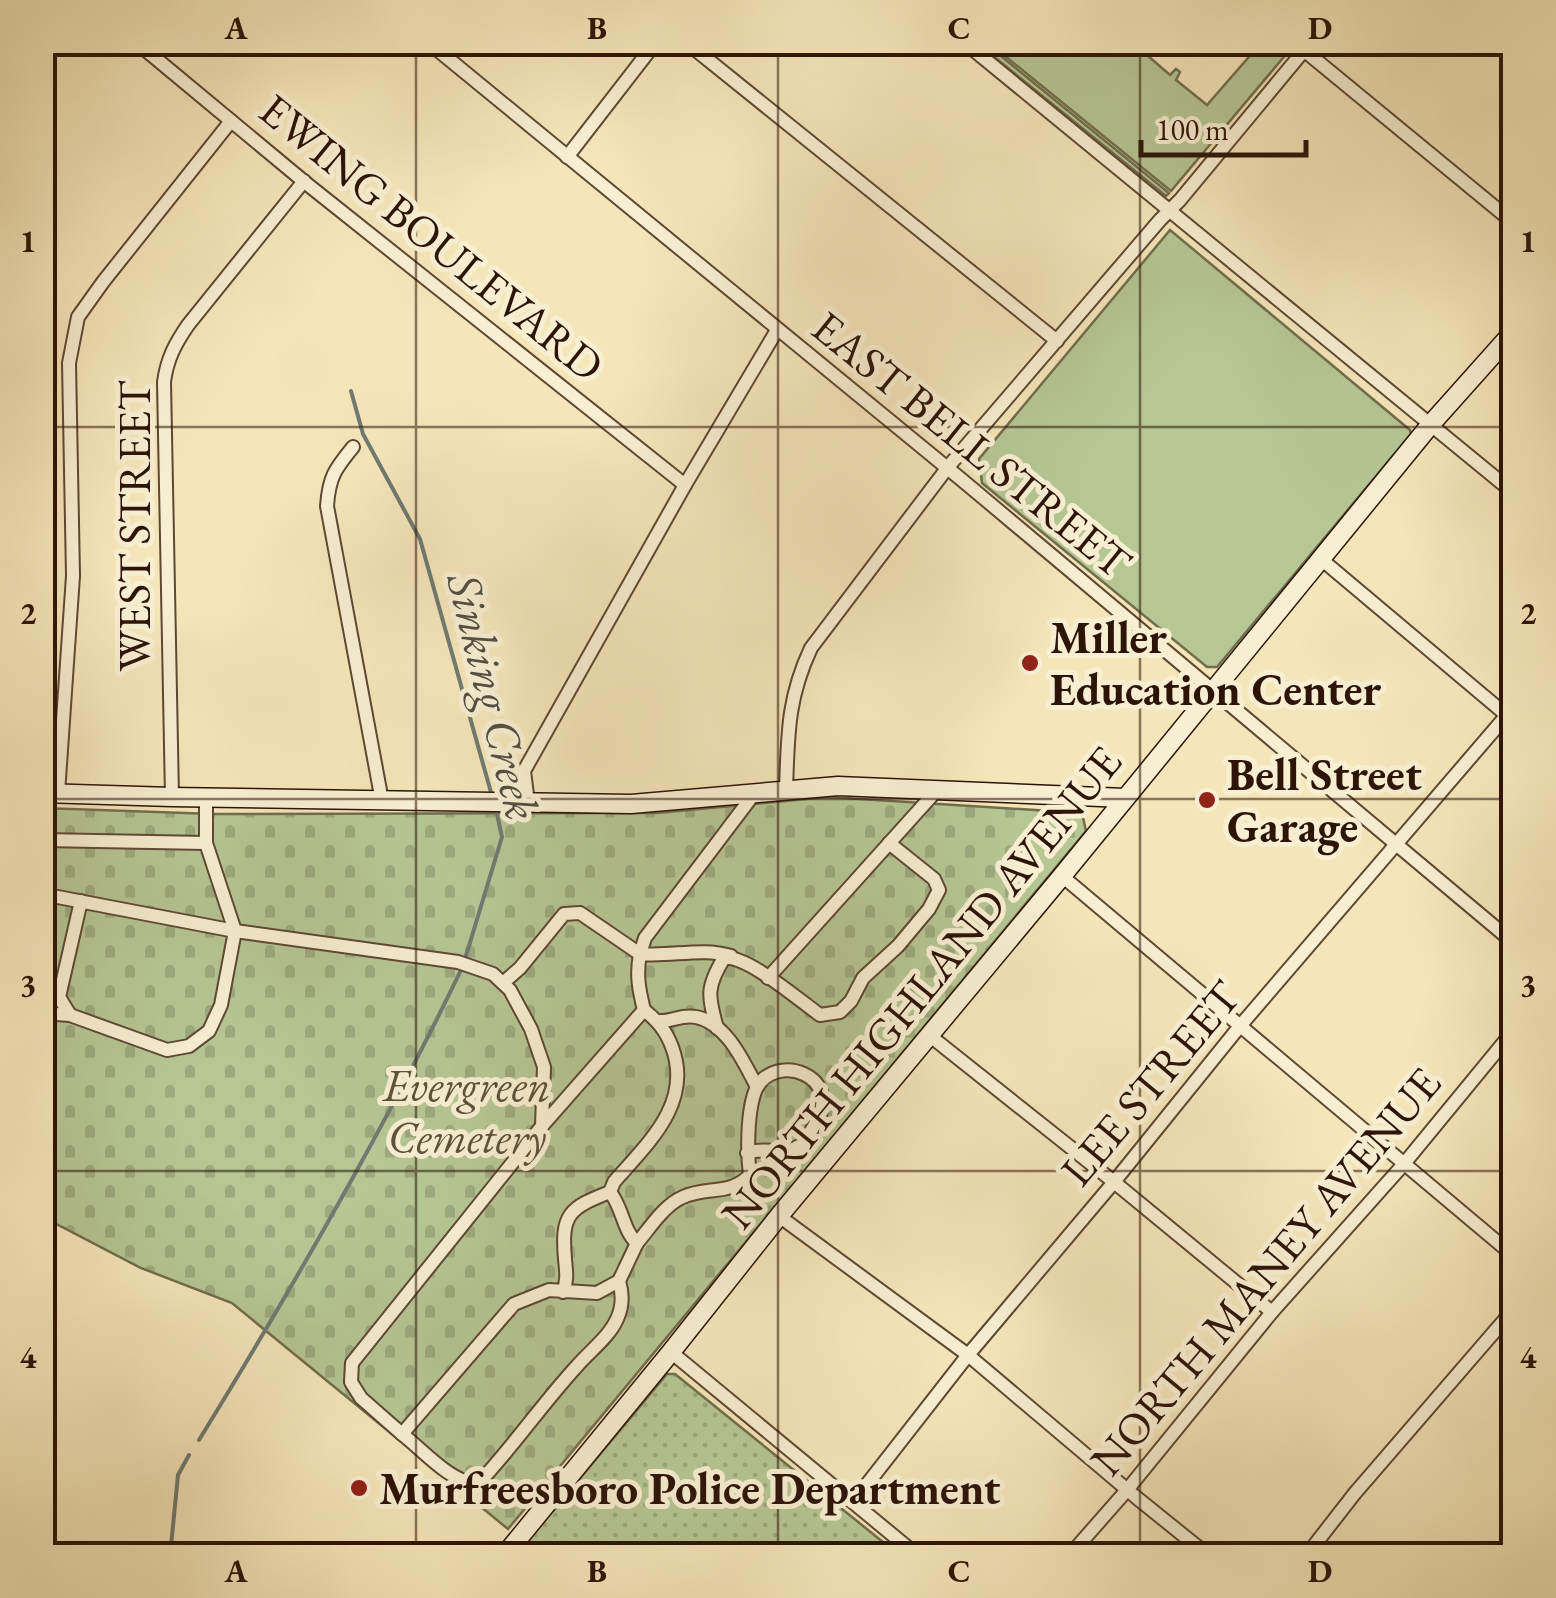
<svg xmlns="http://www.w3.org/2000/svg" width="1556" height="1598" font-family="'EB Garamond',serif">
<style>
.grass{fill:#b6c695;stroke:#716d4e;stroke-width:2.5}
.cemetery{fill:url(#cemetery-stones);stroke:#716d4e;stroke-width:2.5}
.park{fill:url(#park-dots);stroke:#716d4e;stroke-width:2.5}
.lines{fill:none;stroke-linecap:round;stroke-linejoin:round}
.stream{stroke:#707a70;stroke-width:4}
.street-casing{stroke:#5e4834;stroke-width:16}
.secondary-casing{stroke:#2c1407;stroke-width:21}
.street{stroke:#f8efd2;stroke-width:12}
.secondary{stroke:#f8efd2;stroke-width:18}
.grid{fill:none;stroke:#2c1407;stroke-width:2.5;stroke-opacity:0.55}
.poi-dot{fill:#8f2418;stroke:#f8efd2;stroke-width:4}
.labels{text-anchor:middle;stroke-width:10;stroke-linejoin:round;paint-order:stroke}
.street-label{font-size:45px;fill:#2c1407;stroke:#f8efd2}
.poi-label{font-size:45px;font-weight:bold;fill:#2c1407;stroke:#f8efd2;text-anchor:start}
.park-label{font-size:45px;font-style:italic;fill:#5c5239;stroke:#f8efd2}
.water-label{font-size:48px;font-style:italic;fill:#545044;stroke:#f8efd2}
.neatline{fill:none;stroke:#2c1407;stroke-width:4}
.grid-label{font-size:32px;text-anchor:middle;font-weight:bold;fill:#2c1407}
</style>
<defs>
<pattern id="cemetery-stones" width="16" height="16" patternUnits="userSpaceOnUse" patternTransform="scale(2.5)"><rect width="16" height="16" fill="#b6c695"/><path d="M2 7V4a2 2 0 0 1 4 0v3zM10 15v-3a2 2 0 0 1 4 0v3z" fill="#9da97f"/></pattern>
<pattern id="park-dots" width="8" height="8" patternUnits="userSpaceOnUse" patternTransform="scale(2.5)"><rect width="8" height="8" fill="#b6c695"/><path d="M2 2h.1M6 6h.1" fill="none" stroke="#9da97f" stroke-width="1.8" stroke-linecap="round"/></pattern>
</defs>
<rect width="100%" height="100%" fill="#f5e6ba"/>
<filter id="stains"><feTurbulence type="fractalNoise" baseFrequency=".002" numOctaves="4"/><feColorMatrix values="0 0 0 0 .2 0 0 0 0 .09 0 0 0 0 .02 0 0 0 .5 -.17"/></filter>
<radialGradient id="worn" r=".72"><stop offset=".6" stop-color="#630" stop-opacity="0"/><stop offset="1" stop-color="#630" stop-opacity=".3"/></radialGradient>
<!-- grass -->
<g class="grass">
<path d="M977,43h8l184,150 -3,3z"/>
<path d="M1133,43l3,2 8,-2 -4,6 30,26 6,-6 4,3 -4,8 31,25 54,-62h19l8,9 -117,139 -182,-148z"/>
<path d="M1170,230l240,200 1,4 -194,233h-10l-225,-184 -3,-24z"/>
</g>
<!-- cemetery -->
<path class="cemetery" d="M828,797l254,16 4,18 -578,698 -276,-226 -91,-35 -98,-51v-409l171,6 443,-1z"/>
<!-- park -->
<path class="park" d="M667,1374h8l224,181h-383z"/>
<g class="lines">
<!-- stream -->
<g class="stream">
<path d="M351,391l12,43 57,105 72,257"/>
<path d="M465,959l37,-122 -6,-27"/>
<path d="M199,1440c94,-153 185,-310 263,-472"/>
<path d="M170,1556l8,-81 11,-20"/>
</g>
<!-- street casing -->
<g class="street-casing">
<g id="street">
<path d="M136,42l171,142 378,301"/>
<path d="M428,42l534,438 552,463"/>
<path d="M686,42l371,299"/>
<path d="M964,42l550,451"/>
<path d="M1305,51l209,172"/>
<path d="M567,157l89,-115"/>
<path d="M353,447c-18,22 -24,30 -26,59l55,295"/>
<path d="M1321,559l189,159"/>
<path d="M786,790c2,-54 1,-91 25,-142l137,-181 212,-247 20,-20 131,-158"/>
<path d="M58,793l15,-217 -4,-213 9,-46 25,-35 128,-161"/>
<path d="M172,797l-8,-415c3,-23 11,-38 24,-57l116,-144"/>
<path d="M528,803l-4,-32 161,-286 92,-155"/>
<path d="M42,840l164,3"/>
<path d="M1062,876l452,380"/>
<path d="M42,894l193,37 223,31 35,12 17,16 21,39 13,38 -2,59 -190,237 -1,19 10,16 41,36 112,-130 35,-14 48,3 22,-12 18,-38c-14,-12 -14,-35 -27,-51 -41,16 -49,22 -45,67 1,12 3,21 -2,33"/>
<path d="M731,956c-29,-9 -60,1 -91,-2l5,-16 109,-144"/>
<path d="M768,978l169,-188"/>
<path d="M503,983l17,-15 44,-54 16,-1 60,41c-4,21 -1,36 4,56"/>
<path d="M42,1013l28,2 97,35 22,-4 20,-15 12,-26 14,-74 -29,-88v-45"/>
<path d="M70,1015l-11,-18 22,-96"/>
<path d="M658,1021c14,1 23,-7 38,-4 31,6 48,46 61,70"/>
<path d="M717,1028c-9,-32 -11,-41 7,-70 23,-3 75,42 96,57l20,-3 11,-11 12,-23 35,-32 31,-37 10,-19 -5,-11 -45,-36"/>
<path d="M929,1035l185,147 158,130"/>
<path d="M542,1126l102,-116c14,11 22,21 28,37 21,56 -24,96 -58,135l-4,10"/>
<path d="M779,1216l189,139 169,143 72,58"/>
<path d="M637,1243c13,-15 27,-38 46,-46 24,-11 47,-1 67,-22 -3,-22 -3,-65 6,-86 18,-38 91,-14 58,37 -3,5 -8,15 -13,19 -17,12 -37,1 -54,8"/>
<path d="M671,1352l247,204"/>
<path d="M402,1434c23,18 46,46 75,51 36,-38 65,-81 100,-119 13,-15 32,-29 40,-47 6,-13 6,-25 2,-38"/>
<path d="M854,1501l114,-146 146,-173 126,-156 267,-311"/>
<path d="M1069,1556l58,-66 145,-178 131,-147 111,-135"/>
<path d="M1306,1556l49,-63 159,-184"/>
</g>
</g>
<!-- secondary casing -->
<g class="secondary-casing">
<g id="secondary">
<path d="M42,793l130,4 459,7 207,-18 287,12"/>
<path d="M504,1556l167,-204 108,-136 283,-340 369,-452 83,-93"/>
</g>
</g>
<!-- street -->
<use href="#street" class="street"/>
<!-- secondary -->
<use href="#secondary" class="secondary"/>
</g>
<!-- grid -->
<path class="grid" d="M416,42v1514M778,42v1514M1140,42v1514M42,427h1472M42,799h1472M42,1171h1472"/>
<!-- markers -->
<g class="poi-dot">
<circle cx="1030" cy="663" r="10"/>
<circle cx="1207" cy="800" r="10"/>
<circle cx="359" cy="1488" r="10"/>
</g>
<g class="labels">
<!-- street labels -->
<g class="street-label">
<text transform="translate(432 237) rotate(39)" y="16">EWING BOULEVARD</text>
<text transform="translate(972 444) rotate(39)" y="16">EAST BELL STREET</text>
<text transform="translate(134 526) rotate(-90)" y="16">WEST STREET</text>
<text transform="translate(921 987) rotate(-51)" y="16">NORTH HIGHLAND AVENUE</text>
<text transform="translate(1150 1083) rotate(-50)" y="16">LEE STREET</text>
<text transform="translate(1265 1271) rotate(-50)" y="16">NORTH MANEY AVENUE</text>
</g>
<!-- poi labels -->
<g class="poi-label">
<text x="1050" y="653">Miller<tspan x="1050" dy="52">Education Center</tspan></text>
<text x="1227" y="790">Bell Street<tspan x="1227" dy="52">Garage</tspan></text>
<text x="379" y="1504">Murfreesboro Police Department</text>
</g>
<!-- park labels -->
<g class="park-label">
<text x="467" y="1101">Evergreen<tspan x="467" dy="52">Cemetery</tspan></text>
</g>
<!-- water labels -->
<g class="water-label">
<text transform="translate(494 696) rotate(76)" y="17">Sinking Creek</text>
</g>
</g>
<!-- margin -->
<rect width="1556" height="1598" fill="none" stroke="#f5e6ba" stroke-width="110"/>
<!-- scale -->
<path d="M1141 140v15h165v-15" fill="none" stroke="#2c1407" stroke-width="5"/>
<text x="1156" y="140" font-size="30" fill="#2c1407" stroke="#f8efd2" stroke-width="8" paint-order="stroke">100 m</text>
<rect x="55" y="55" width="1446" height="1488" class="neatline"/>
<g class="grid-label">
<text x="236" y="39">A</text>
<text x="597" y="39">B</text>
<text x="959" y="39">C</text>
<text x="1320" y="39">D</text>
<text x="28" y="252">1</text>
<text x="1528" y="252">1</text>
<text x="28" y="624">2</text>
<text x="1528" y="624">2</text>
<text x="28" y="996">3</text>
<text x="1528" y="996">3</text>
<text x="28" y="1368">4</text>
<text x="1528" y="1368">4</text>
<text x="236" y="1582">A</text>
<text x="597" y="1582">B</text>
<text x="959" y="1582">C</text>
<text x="1320" y="1582">D</text>
</g>
<rect width="100%" height="100%" filter="url(#stains)"/>
<rect width="100%" height="100%" fill="url(#worn)"/>
</svg>
